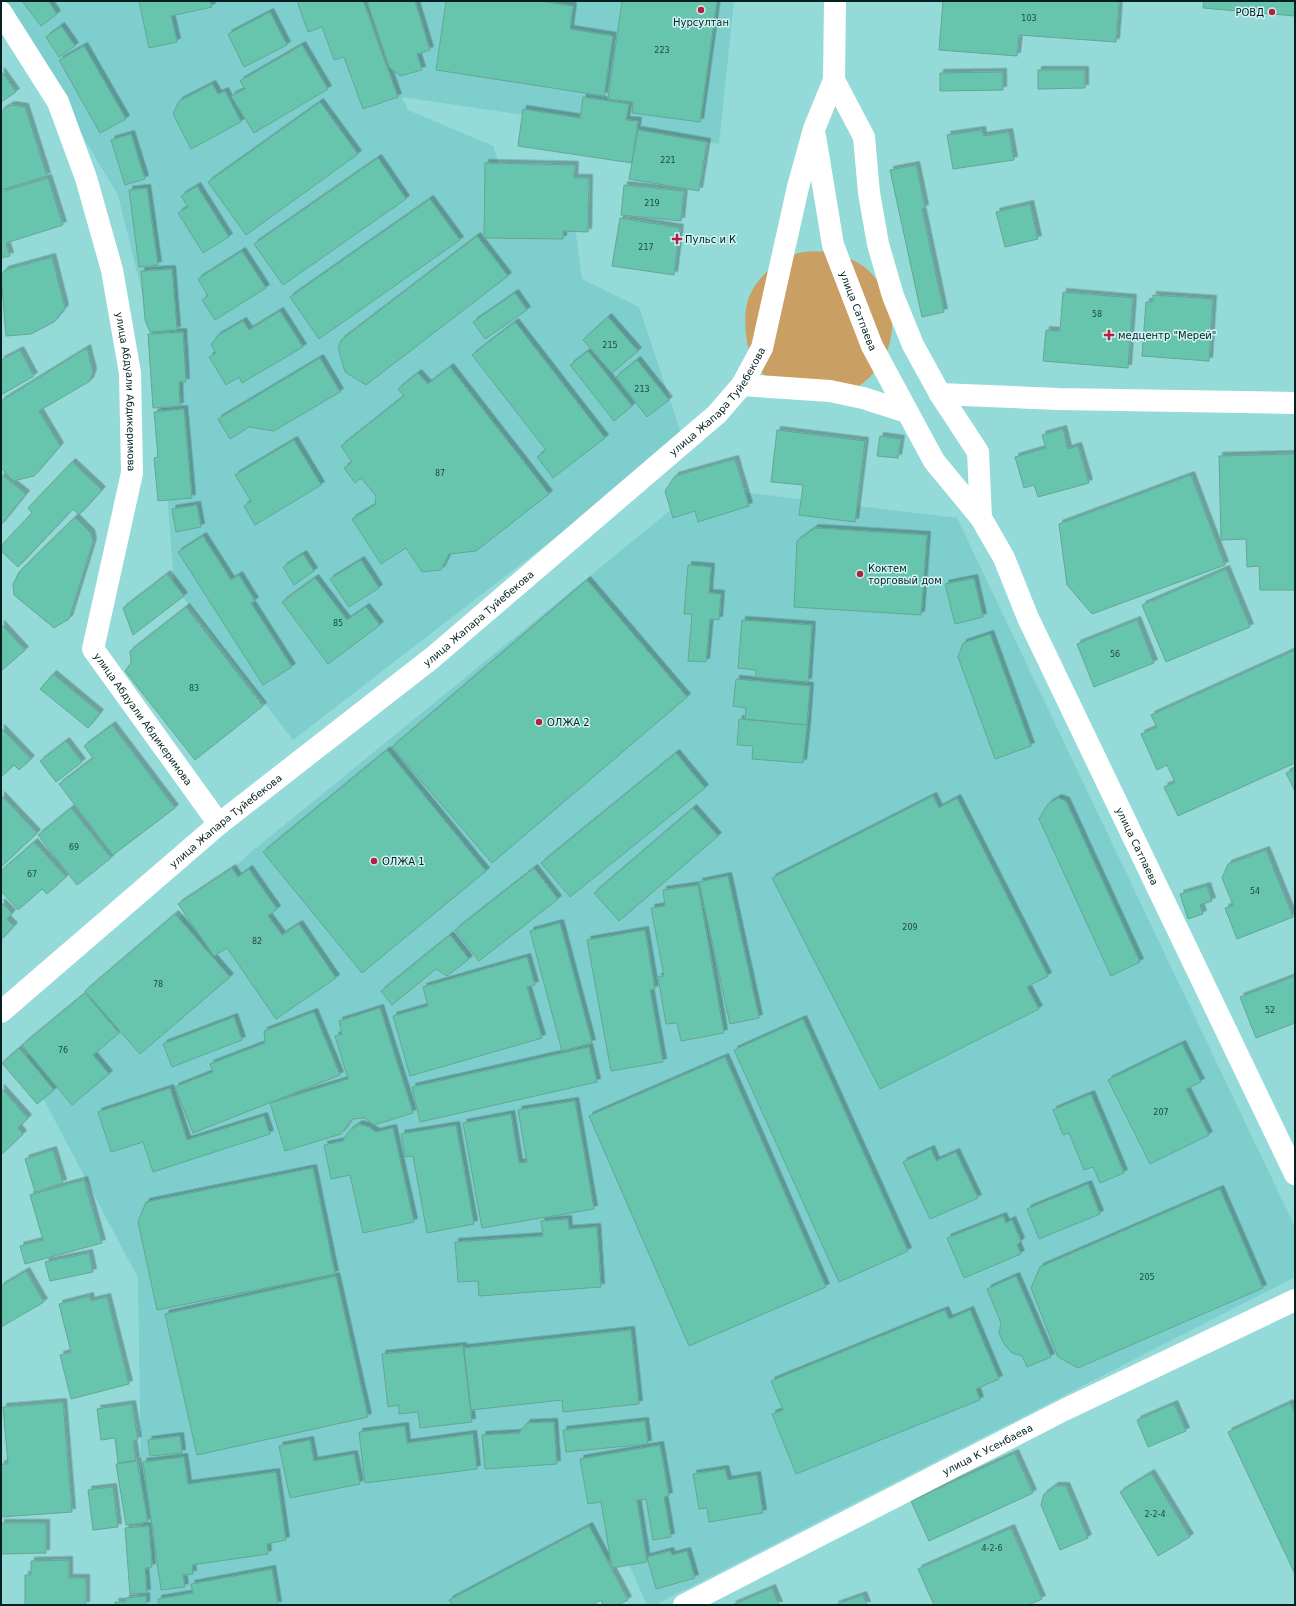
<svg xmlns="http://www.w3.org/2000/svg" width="1296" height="1606" font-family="'DejaVu Sans',sans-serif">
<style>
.built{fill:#7ececd}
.green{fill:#ca9f63}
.building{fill:#67c5ad;stroke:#66a594;filter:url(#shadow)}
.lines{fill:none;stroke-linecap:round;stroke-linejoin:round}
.minor{stroke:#fff;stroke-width:22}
.poi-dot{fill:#b32142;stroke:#d2f3f3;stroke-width:1.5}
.labels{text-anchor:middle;stroke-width:3;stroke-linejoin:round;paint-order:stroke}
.number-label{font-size:8px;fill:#1c4a44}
.poi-label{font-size:10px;fill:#032121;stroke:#d2f3f3;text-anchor:start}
.street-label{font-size:10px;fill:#032121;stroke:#d2f3f3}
</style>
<defs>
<filter id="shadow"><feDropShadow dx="3.5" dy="-3.5" stdDeviation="0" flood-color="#0004"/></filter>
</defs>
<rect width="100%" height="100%" fill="#93dad9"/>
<!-- built -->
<g class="built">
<path d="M1,1h361l26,61 -24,-61h370l-15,143 -317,-47 6,13 85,36 24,72 57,1 8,60 57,28 44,132 -390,301 -119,-154 -17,-233 -39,-158z"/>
<path d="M699,487l258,31 338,709v50l-640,328h-8l-23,-52 -113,52h-371l2,-67 -4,-260 -115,-218 227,-207z"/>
</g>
<!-- green -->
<path class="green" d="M828,251c15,5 32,10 43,22 35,37 25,94 -20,118 -6,3 -19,0 -27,0 -10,-1 -36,0 -45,-4 -14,-5 -30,-32 -32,-45 -2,-14 -3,-29 1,-42 8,-23 32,-44 56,-48 8,-1 16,0 24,-1z"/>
<!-- building -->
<g class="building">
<path d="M22,1h26l9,13 -16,12z"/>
<path d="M139,1h71l2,6 -41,9 6,26 -28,6z"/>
<path d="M297,1h66l35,96 -35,12 -19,-52 -10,3 -12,-33 -14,5z"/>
<path d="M367,1h48l15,49 -13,4 5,16 -22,6 -11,-9z"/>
<path d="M446,1h93l34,5 -3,23 43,7 -9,60 -168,-26z"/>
<path d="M622,1h95l-17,121 -68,-9 1,-11 -25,-3z"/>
<path d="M943,1h176l-3,41 -97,-7 -2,21 -78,-6z"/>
<path d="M1204,1h91v15l-92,-8z"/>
<path d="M270,12l17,33 -43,22 -16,-33z"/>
<path d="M61,26l14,20 -16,11 -13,-20z"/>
<path d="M302,45l26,44 -74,44 -23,-37 14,-7 -5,-8z"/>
<path d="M84,46l42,73 -26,14 -41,-73z"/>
<path d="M1038,70h47v18l-47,1z"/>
<path d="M1,71l15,21 -15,10z"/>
<path d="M1003,72v18l-63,1v-18z"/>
<path d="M212,84l6,10 7,-3 16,31 -50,27 -18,-35 6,-13z"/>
<path d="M583,97l46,7 -3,16 12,1 -6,42 -114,-17 5,-37 57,9z"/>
<path d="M320,102l38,52 -112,81 -38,-53z"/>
<path d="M11,105l14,2 22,69 -46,14v-79z"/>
<path d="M638,130l69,12 -8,49 -70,-12z"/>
<path d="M982,130l1,6 26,-4 5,28 -61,9 -6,-34z"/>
<path d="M131,134l14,45 -20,6 -14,-45z"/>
<path d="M378,158l28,41 -123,86 -29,-41z"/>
<path d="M485,163l90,2 -1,13h15l-1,54 -25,-1v8l-79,-1z"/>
<path d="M916,165l9,43 -3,1 22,103 -22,5 -32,-147z"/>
<path d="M48,178l15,47 -57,18 4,13 -9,2v-66z"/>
<path d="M624,185l60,6 -3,30 -60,-6z"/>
<path d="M197,186l32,51 -26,16 -25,-40 10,-6 -7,-11z"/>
<path d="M147,188l11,77 -19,2 -10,-77z"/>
<path d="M430,199l30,41 -141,99 -29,-42z"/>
<path d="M1030,204l8,35 -33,8 -9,-35z"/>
<path d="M620,218l60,10 -6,47 -62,-9z"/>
<path d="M477,236l31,40 -142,109 -21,-13 -7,-24 3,-8z"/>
<path d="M242,251l24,37 -51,32 -13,-20 6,-4 -10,-17z"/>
<path d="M52,257l13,51 -11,14 -23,12 -25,2 -5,-61 4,-5z"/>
<path d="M172,269l5,61 -27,2 -5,-12 -4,-49z"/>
<path d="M1063,292l70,6 -5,70 -85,-7 3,-31 14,1z"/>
<path d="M515,293l12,17 -42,29 -12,-17z"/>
<path d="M1153,295l60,4 -4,62 -67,-5 4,-54h7z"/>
<path d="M280,311l23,36 -61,36 -3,-6 -13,8 -17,-28 7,-4 -5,-8 6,-9 26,-15 6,9z"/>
<path d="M608,317l30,34 -26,22 -29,-33z"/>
<path d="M515,322l90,116 -52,40 -16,-21 9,-7 -74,-95z"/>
<path d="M183,332l3,50h-7l1,24 -27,2 -5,-74z"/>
<path d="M87,348l6,24 -3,9 -51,30 21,35 -26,30 -21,5 -12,-13v-67z"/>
<path d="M20,350l14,26 -33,19v-35z"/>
<path d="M588,351l44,55 -18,15 -44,-56z"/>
<path d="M320,358l20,34 -66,39 -25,-4 -19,12 -12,-20z"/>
<path d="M637,360l32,40 -22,17 -31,-40z"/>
<path d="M450,367l99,127 -73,57 -27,3 -8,16 -19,2 -16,-24 -25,16 -29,-45 23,-14 1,-9 -15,-18 -6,5 -11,-15 8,-6 -11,-16 63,-50 -6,-7 20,-16 10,11z"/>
<path d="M184,409l8,89 -34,3 -4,-43 4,-1 -4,-45z"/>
<path d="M1063,429l5,20 10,-3 11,37 -51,14 -4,-12 -10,3 -9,-31 31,-9 -4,-13z"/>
<path d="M777,430l88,11 -10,81 -56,-7 4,-30 -32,-3z"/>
<path d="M880,436l21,3 -3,19 -21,-2z"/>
<path d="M294,440l27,45 -66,40 -11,-19 7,-5 -16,-26z"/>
<path d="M1295,454v136h-35l-1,-24 -12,1 -1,-28 -25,1 -2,-84z"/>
<path d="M735,459l14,47 -51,16 -3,-11 -22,7 -8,-27 10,-15z"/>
<path d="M72,462l30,28 -23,25 -6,-6 -55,58 -17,-16v-5l31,-33 -4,-5z"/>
<path d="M1,474l25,20 -25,31z"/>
<path d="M1191,475l34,90 -133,49 -25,-29 -8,-61z"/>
<path d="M197,505l4,22 -25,5 -4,-23z"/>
<path d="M75,517l16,16 2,9 -24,77 -15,9 -40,-33 -1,-11 6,-12z"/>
<path d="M815,528l112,7 -6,80 -127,-8 3,-66z"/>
<path d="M203,536l28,44 8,-5 16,26 -4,2 41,64 -29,18 -85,-133z"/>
<path d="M303,554l11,17 -20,14 -11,-18z"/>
<path d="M361,560l18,28 -30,19 -19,-28z"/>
<path d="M688,565l23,2 -2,26 12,1 -2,26 -9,-1 -4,43 -18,-1 4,-47h-8z"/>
<path d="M1226,569l24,58 -84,35 -24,-57z"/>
<path d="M167,574l17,22 -51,39 -10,-27z"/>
<path d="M315,578l32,42 19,-13 14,18 -52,39 -46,-62z"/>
<path d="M974,578l9,39 -28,7 -10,-40z"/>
<path d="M587,580l100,117 -195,166 -100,-116z"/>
<path d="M186,607l77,99 -68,54 -70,-89 6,-8 -1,-12z"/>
<path d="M742,620l70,5 -4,57 -52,-5v-7l-18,-2z"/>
<path d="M1137,620l17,43 -60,24 -17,-43z"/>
<path d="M1,624l24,26 -24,21z"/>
<path d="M990,634l41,112 -36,13 -37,-102 5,-14z"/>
<path d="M1295,650v113l-117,53 -14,-29 11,-5 -8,-17 -10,5 -16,-36 16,-7 -6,-12z"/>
<path d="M53,674l47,39 -12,15 -48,-39z"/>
<path d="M736,679l74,7 -3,39 -62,-6 1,-11 -13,-2z"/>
<path d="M739,719l68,6 -4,38 -51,-4 1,-13 -16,-1z"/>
<path d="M112,725l63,83 -62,47 -54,-71 34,-26 -9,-12z"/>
<path d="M1,728l30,31 -12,11 -5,-5 -13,12z"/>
<path d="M66,741l16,21 -26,20 -16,-21z"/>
<path d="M387,750l99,121 -124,102 -99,-121z"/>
<path d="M676,753l29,35 -135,109 -29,-34z"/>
<path d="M1295,769v22l-9,-18z"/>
<path d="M1,795l36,38 -36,34z"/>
<path d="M933,796l6,12 18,-10 91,178 -21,11 12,22 -159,80 -108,-211z"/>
<path d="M1058,798l8,3 74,161 -29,14 -72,-157 9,-15z"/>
<path d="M71,808l40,50 -34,27 -39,-50z"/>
<path d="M693,808l25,28 -99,85 -25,-28z"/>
<path d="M34,842l32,35 -19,17 -5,-5 -24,21 -17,-19v-20z"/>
<path d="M1266,850l27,67 -56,22 -12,-31 8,-3 -11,-27 6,-14z"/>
<path d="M232,868l6,9 11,-8 28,40 -9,7 14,19 17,-11 37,54 -60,41 -49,-71 -13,8 -36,-52z"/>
<path d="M534,868l24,31 -79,62 -24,-31z"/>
<path d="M728,876l31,142 -29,6 -31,-142z"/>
<path d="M698,885l26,148 -43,8 -4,-18 -11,1 -8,-47 6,-1 -13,-68 14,-2 -2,-16z"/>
<path d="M1207,886l5,15 -12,4 3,9 -15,5 -8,-25z"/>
<path d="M1,902l11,11 -5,6 7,7 -13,14z"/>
<path d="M175,914l55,63 -90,77 -55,-63z"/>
<path d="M560,923l32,120 -30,8 -32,-120z"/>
<path d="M645,930l10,59 -5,1 13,72 -52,9 -24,-131z"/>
<path d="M450,935l19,24 -22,17 -11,-7 -44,36 -11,-14z"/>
<path d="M527,957l8,28 -8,2 15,51 -132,38 -17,-60 35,-10 -5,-19z"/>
<path d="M1295,976v47l-39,15 -16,-41z"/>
<path d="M85,993l34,40 -26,22 16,19 -37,31 -50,-60z"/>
<path d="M380,1008l33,105 -39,12 -9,-7 -13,1 -11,15 -56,17 -15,-48 78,-24 -13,-43 7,-2 -3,-13z"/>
<path d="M314,1012l26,63 -147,58 -18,-46 38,-15 -3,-8 55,-21 -1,-12z"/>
<path d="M234,1017l8,23 -70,27 -9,-23z"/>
<path d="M803,1019l105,232 -69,31 -105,-232z"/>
<path d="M1182,1044l19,38 -15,7 23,46 -59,29 -42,-84z"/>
<path d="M589,1047l8,35 -177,40 -8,-35z"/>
<path d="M19,1048l35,42 -17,14 -35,-41z"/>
<path d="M725,1057l101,230 -137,59 -100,-230z"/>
<path d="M1,1088l27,30 -10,10 5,6 -22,21z"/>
<path d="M170,1088l17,52 77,-24 6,18 -117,38 -10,-30 -32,10 -13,-40z"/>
<path d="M1091,1094l33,79 -24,10 -7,-16 -9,3 -15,-37 -6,2 -10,-25z"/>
<path d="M575,1101l19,108 -112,19 -19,-105 48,-9 8,49 8,-1 -9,-52z"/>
<path d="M359,1124l10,3 7,5 17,-4 21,94 -51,11 -13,-58 -19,4 -7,-34 19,-4 6,-10z"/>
<path d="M456,1125l18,99 -47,9 -14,-77 -8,1 -4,-23z"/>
<path d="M931,1149l5,12 20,-9 22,46 -48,21 -27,-57z"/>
<path d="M53,1150l10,33 -28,9 -10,-33z"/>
<path d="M313,1168l22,106 -178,36 -19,-88 8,-20z"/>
<path d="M84,1180l18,63 -77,21 -5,-18 23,-6 -13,-45z"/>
<path d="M1088,1184l12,30 -61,25 -12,-30z"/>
<path d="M1220,1189l43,99 -185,80 -20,-11 -27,-69 9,-21z"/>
<path d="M1003,1216l3,7 6,-3 9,21 -4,4 4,9 -57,24 -17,-40z"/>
<path d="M568,1219l1,10 28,-2 4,60 -122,9 -1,-15 -20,1 -3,-40 88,-6 -2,-15z"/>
<path d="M89,1253l4,19 -43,9 -5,-19z"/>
<path d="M26,1271l18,31 -43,25v-41z"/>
<path d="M336,1276l32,141 -171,38 -32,-141z"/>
<path d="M1016,1276l35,81 -24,10 -5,-11 -10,-3 -8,-9 -5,-11 2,-10 -14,-34z"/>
<path d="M90,1296l1,5 16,-4 22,87 -58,15 -11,-44 11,-3 -12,-48z"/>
<path d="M945,1310l4,9 21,-9 29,69 -23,10 4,11 -184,74 -24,-60 11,-4 -12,-29z"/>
<path d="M631,1330l8,74 -76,8 -1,-12 -91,10 -7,-62z"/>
<path d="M463,1346l9,76 -52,6 -2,-16 -19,2v-9l-11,2 -6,-53z"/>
<path d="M63,1402l9,110 -71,5v-53h7l-5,-57z"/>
<path d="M1290,1403l5,10v161l-67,-142z"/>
<path d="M132,1404l6,36 -5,1 3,19 -18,3 -3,-25 -14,2 -4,-31z"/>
<path d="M1174,1404l12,27 -38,16 -11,-27z"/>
<path d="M645,1421l3,23 -82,8 -3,-22z"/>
<path d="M554,1422l3,42 -72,5 -3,-34 37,-2 8,-10z"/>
<path d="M405,1426l2,17 66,-9 4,35 -112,14 -6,-51z"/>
<path d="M180,1436l2,17 -32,3 -2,-16z"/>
<path d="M310,1440l4,21 40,-7 6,30 -70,14 -11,-52z"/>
<path d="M660,1445l9,51 -5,1 7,40 -18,3 -7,-41 -9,1 10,62 -35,6 -11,-66 -13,2 -8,-45z"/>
<path d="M1015,1453l18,40 -104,48 -18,-40z"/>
<path d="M184,1457l4,27 88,-12 10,68 -19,4 1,10 -76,11 1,9 -10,1 2,12 -24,3 -18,-128z"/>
<path d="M137,1461l11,61 -22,3 -10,-61z"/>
<path d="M725,1469l3,11 29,-5 6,38 -54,9 -2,-14 -8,1 -6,-35z"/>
<path d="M1151,1473l39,64 -32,19 -38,-64z"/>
<path d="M1055,1486h11l22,52 -28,12 -19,-45 3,-11z"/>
<path d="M113,1487l5,40 -25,3 -5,-40z"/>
<path d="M1,1523h45v30l-45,1z"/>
<path d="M149,1526l3,41 -7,1 2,25 -17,1 -5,-66z"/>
<path d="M589,1526l39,74 -10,5h-15l-2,-5 -9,5h-140l-3,-5z"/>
<path d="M1011,1528l31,71 -14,6h-94l-16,-36z"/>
<path d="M670,1551l2,4 15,-4 8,27 -39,11 -9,-32z"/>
<path d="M69,1560v18h17v27h-61v-30h6v-14z"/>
<path d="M272,1569l6,36h-119l-1,-6 35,-6 -2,-9z"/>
<path d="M772,1588l7,17h-47z"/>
<path d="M863,1595l4,10h-32z"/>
<path d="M146,1596v9h-30l-1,-3h11v-4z"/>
</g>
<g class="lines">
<!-- minor -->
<g class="minor">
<path id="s1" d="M1,12l57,90 28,76 26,92 18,103 2,100 -39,176 126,175"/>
<path d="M834,80l30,57 5,56 9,51 15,52 20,49 27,49 38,58 3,66"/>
<path id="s2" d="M815,136l18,109 39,101 62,115 47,57 23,40 24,60 267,556"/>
<path d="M742,385l88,6 33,7 44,14"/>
<path d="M940,394l118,5 237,4"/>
<path id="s3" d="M1,1012l218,-188 213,-166 285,-244 25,-29 20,-37 36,-161 16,-58 20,-49 1,-79"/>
<path id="s4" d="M684,1605l380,-195 231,-110"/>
</g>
</g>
<!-- markers -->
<g class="poi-dot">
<circle cx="701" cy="10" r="4"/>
<circle cx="1272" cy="12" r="4"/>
<path d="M675 233h4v4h4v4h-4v4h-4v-4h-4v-4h4z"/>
<path d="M1107 329h4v4h4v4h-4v4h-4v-4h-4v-4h4z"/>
<circle cx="860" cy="574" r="4"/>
<circle cx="539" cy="722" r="4"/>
<circle cx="374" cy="861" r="4"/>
</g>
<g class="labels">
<!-- number labels -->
<g class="number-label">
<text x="1029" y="21">103</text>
<text x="662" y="53">223</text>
<text x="668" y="163">221</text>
<text x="652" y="206">219</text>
<text x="646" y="250">217</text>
<text x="1097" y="317">58</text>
<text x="610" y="348">215</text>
<text x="642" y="392">213</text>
<text x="440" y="476">87</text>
<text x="338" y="626">85</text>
<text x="1115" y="657">56</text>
<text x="194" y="691">83</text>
<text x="74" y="850">69</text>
<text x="32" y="877">67</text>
<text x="1255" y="894">54</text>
<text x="910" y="930">209</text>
<text x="257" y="944">82</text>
<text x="158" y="987">78</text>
<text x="1270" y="1013">52</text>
<text x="63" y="1053">76</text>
<text x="1161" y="1115">207</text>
<text x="1147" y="1280">205</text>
<text x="1155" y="1517">2-2-4</text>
<text x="992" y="1551">4-2-6</text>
</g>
<!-- poi labels -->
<g class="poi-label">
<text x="1264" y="16" text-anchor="end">РОВД</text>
<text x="701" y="26" text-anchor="middle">Нурсултан</text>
<text x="685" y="243">Пульс и К</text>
<text x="1118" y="339">медцентр "Мерей"</text>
<text x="868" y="572">Коктем<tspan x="868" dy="12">торговый дом</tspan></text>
<text x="547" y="726">ОЛЖА 2</text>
<text x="382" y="865">ОЛЖА 1</text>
</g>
<!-- street labels -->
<g class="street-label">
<text dy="4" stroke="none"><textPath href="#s2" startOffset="181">улица Сатпаева</textPath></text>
<text dy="4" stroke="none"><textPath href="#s1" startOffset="406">улица Абдуали Абдикеримова</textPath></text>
<text dy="4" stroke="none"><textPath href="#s3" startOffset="943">улица Жапара Туйебекова</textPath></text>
<text dy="4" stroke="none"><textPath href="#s3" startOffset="619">улица Жапара Туйебекова</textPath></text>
<text dy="4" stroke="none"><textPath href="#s1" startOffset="754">улица Абдуали Абдикеримова</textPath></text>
<text dy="4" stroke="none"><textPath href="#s3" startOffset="295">улица Жапара Туйебекова</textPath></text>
<text dy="4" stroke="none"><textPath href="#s2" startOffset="787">улица Сатпаева</textPath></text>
<text dy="4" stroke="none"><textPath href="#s4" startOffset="341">улица К Усенбаева</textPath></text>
</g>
</g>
<!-- border -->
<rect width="1296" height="1606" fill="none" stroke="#032121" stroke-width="4"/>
</svg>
